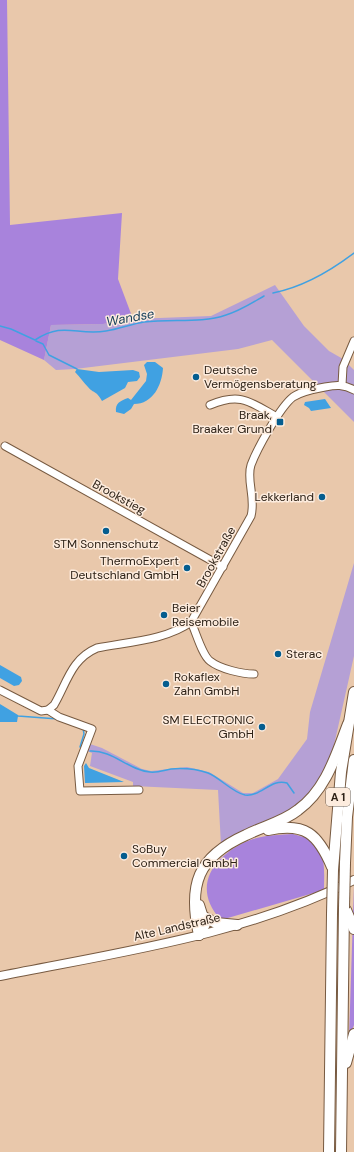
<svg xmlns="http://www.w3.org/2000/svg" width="354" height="1152" font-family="'DM Sans',sans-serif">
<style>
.green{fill:#b5a0d5}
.forest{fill:#a883dc}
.water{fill:#40a1e2}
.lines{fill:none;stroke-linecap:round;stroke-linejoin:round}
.stream{stroke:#40a1e2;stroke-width:1.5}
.minor-casing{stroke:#775a41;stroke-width:9}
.major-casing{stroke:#775a41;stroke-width:10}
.highway-casing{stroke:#775a41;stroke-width:12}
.minor{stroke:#fff;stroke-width:7}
.major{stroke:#fff;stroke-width:8}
.highway{stroke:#fff;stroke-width:10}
.highway-bridge-casing{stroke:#775a41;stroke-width:12;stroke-linecap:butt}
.highway-bridge{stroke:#fff;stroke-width:10}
.poi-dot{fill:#045d8f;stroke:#fdecde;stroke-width:1.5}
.labels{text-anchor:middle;stroke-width:3;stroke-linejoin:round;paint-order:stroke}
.shield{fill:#fdecde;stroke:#6b5e52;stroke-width:1}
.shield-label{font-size:11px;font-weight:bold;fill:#2d2116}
.poi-label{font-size:12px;fill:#2d2116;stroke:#fdecde;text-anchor:start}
.street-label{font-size:12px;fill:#2d2116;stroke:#fdecde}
.water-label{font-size:13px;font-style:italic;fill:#19415c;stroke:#fdecde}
</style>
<rect width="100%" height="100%" fill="#e9c8ab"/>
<!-- green -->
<g class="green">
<path d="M275,285l29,41 25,25 14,8 11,11v52l-82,-82 -34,9 -163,20 -19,1 -12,-10 7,-35 52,-1 30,-5 78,-3z"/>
<path d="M354,563v93l-22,98 -17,35 -29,25 -65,31 -3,-55 -85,-4v-4l-43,-16 2,-13 -5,-2 3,-7 12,4 40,21 9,2 36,-4 22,5 34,21h10l25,-14 29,-40 3,-27z"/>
</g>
<!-- forest -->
<g class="forest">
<path d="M0,0h7l3,225 112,-12 -4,66 15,40 -30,5 -52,1 -7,35 -44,-20z"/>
<path d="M293,834c5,2 14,3 18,6 16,10 13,33 13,50l-103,30c-32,-34 -5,-68 32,-81 13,-4 27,-4 40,-5z"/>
<path d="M354,886v139l-5,13z"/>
</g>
<!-- water -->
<g class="water">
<path d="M147,362h8l8,6c-1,17 -10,36 -29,36l-3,5 -7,5 -8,-2c-1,-9 4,-11 12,-14l3,2 15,-19 1,-7 -3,-9z"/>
<path d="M77,369l22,3 34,-2 6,2 1,5 -3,4 -9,1 -3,6 -23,13c-6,-11 -8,-7 -14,-14 -5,-5 -8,-10 -13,-15z"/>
<path d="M325,399l6,9 -20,3 -2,-3 -5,-3 1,-3z"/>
<path d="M0,665l21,12 1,4 -3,4 -5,1 -14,-8z"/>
<path d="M0,705l18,11 -1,6h-17z"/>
<path d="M86,763l3,5 35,14 -39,1 -1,-17z"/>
</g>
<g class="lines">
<!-- stream -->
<g class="stream">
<path d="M273,293c30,-6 56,-21 81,-40"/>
<path d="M0,326l11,3 24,11c29,-19 41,-4 71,-9 13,-2 25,-7 38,-9 27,-4 56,2 82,-7 14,-4 26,-12 38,-19"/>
<path d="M36,341l7,3 6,11 28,14"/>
<path d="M0,705l18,11 40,3"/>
<path d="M80,747l4,-13 -1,-6"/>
<path d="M90,751c23,-1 38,19 60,21 7,1 15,-2 21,-3 12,-1 25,0 37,4 11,4 25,20 37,22 16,2 26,-17 42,-12l7,10"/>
</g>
<!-- minor casing -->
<g class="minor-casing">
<g id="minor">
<path d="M342,385l1,-18 11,-26"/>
<path d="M210,405c31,-13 40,-3 67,12"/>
<path d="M5,446l218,121"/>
<path d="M191,622c5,10 11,33 19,39 10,8 32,13 44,13"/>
<path d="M0,690l41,21 7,-1 6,-5c13,-22 17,-46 43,-57 30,-6 70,-8 94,-26l60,-106c5,-18 -5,-36 0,-51 6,-16 29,-58 42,-68 9,-6 21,-8 32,-10 10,-2 19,-3 29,3"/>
<path d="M48,710l11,7 33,12 -14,37 2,25 59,-1"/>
</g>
</g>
<!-- major casing -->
<g class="major-casing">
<path id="major" d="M0,976c120,-24 244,-41 354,-96"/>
</g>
<!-- highway casing -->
<g class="highway-casing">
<g id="highway">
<path d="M268,830c37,-8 50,4 64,37"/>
<path d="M345,863l2,-46 7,-57"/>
<path d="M333,870l8,-98 13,-80"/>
<path d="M199,905l6,19 -6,11"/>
<path d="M346,910l8,19"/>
<path d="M204,917l12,6 21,2"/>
<path d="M199,935c-11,-50 -2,-78 47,-100 18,-9 37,-13 52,-25 28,-20 38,-55 50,-86"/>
<path d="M346,1063l8,-29"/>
<path d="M329,1152l3,-238"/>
<path d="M341,1152l3,-244"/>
</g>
</g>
<!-- minor -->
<use href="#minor" class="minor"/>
<!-- major -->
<use href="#major" class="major"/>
<!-- highway -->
<use href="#highway" class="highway"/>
<!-- highway-bridge casing -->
<g class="highway-bridge-casing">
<g id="highway-bridge">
<path d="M344,908l1,-45"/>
<path d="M332,914l1,-44"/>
</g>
</g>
<!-- highway-bridge -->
<use href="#highway-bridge" class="highway-bridge"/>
</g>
<!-- markers -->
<g class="poi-dot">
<circle cx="196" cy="377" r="4"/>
<rect x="276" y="418" width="8" height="8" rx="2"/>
<circle cx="322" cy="497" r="4"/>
<circle cx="106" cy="531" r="4"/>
<circle cx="187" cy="568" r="4"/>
<circle cx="164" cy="615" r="4"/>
<circle cx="278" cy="654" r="4"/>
<circle cx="166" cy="684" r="4"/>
<circle cx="262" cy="727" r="4"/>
<circle cx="124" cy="856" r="4"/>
</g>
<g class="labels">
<!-- shield labels -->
<rect class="shield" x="326" y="788" width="24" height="18" rx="3"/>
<g class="shield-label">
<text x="338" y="801">A 1</text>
</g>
<!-- poi labels -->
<g class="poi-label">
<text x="204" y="374">Deutsche<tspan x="204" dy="14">Vermögensberatung</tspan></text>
<text x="272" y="419" text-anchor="end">Braak,<tspan x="272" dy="14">Braaker Grund</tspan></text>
<text x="314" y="501" text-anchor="end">Lekkerland</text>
<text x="106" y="548" text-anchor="middle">STM Sonnenschutz</text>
<text x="179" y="565" text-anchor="end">ThermoExpert<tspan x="179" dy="14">Deutschland GmbH</tspan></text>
<text x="172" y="612">Beier<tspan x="172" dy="14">Reisemobile</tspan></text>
<text x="286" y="658">Sterac</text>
<text x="174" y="681">Rokaflex<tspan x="174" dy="14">Zahn GmbH</tspan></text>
<text x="254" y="724" text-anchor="end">SM ELECTRONIC<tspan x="254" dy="14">GmbH</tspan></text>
<text x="132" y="853">SoBuy<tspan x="132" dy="14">Commercial GmbH</tspan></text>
</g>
<!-- street labels -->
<g class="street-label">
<text transform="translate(119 497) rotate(29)" y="4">Brookstieg</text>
<text transform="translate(216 557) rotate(-61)" y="4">Brookstraße</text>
<text transform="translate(177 927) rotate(-13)" y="4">Alte Landstraße</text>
</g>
<!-- water labels -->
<g class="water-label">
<text transform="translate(130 317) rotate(-10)" y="5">Wandse</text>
</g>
</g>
</svg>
